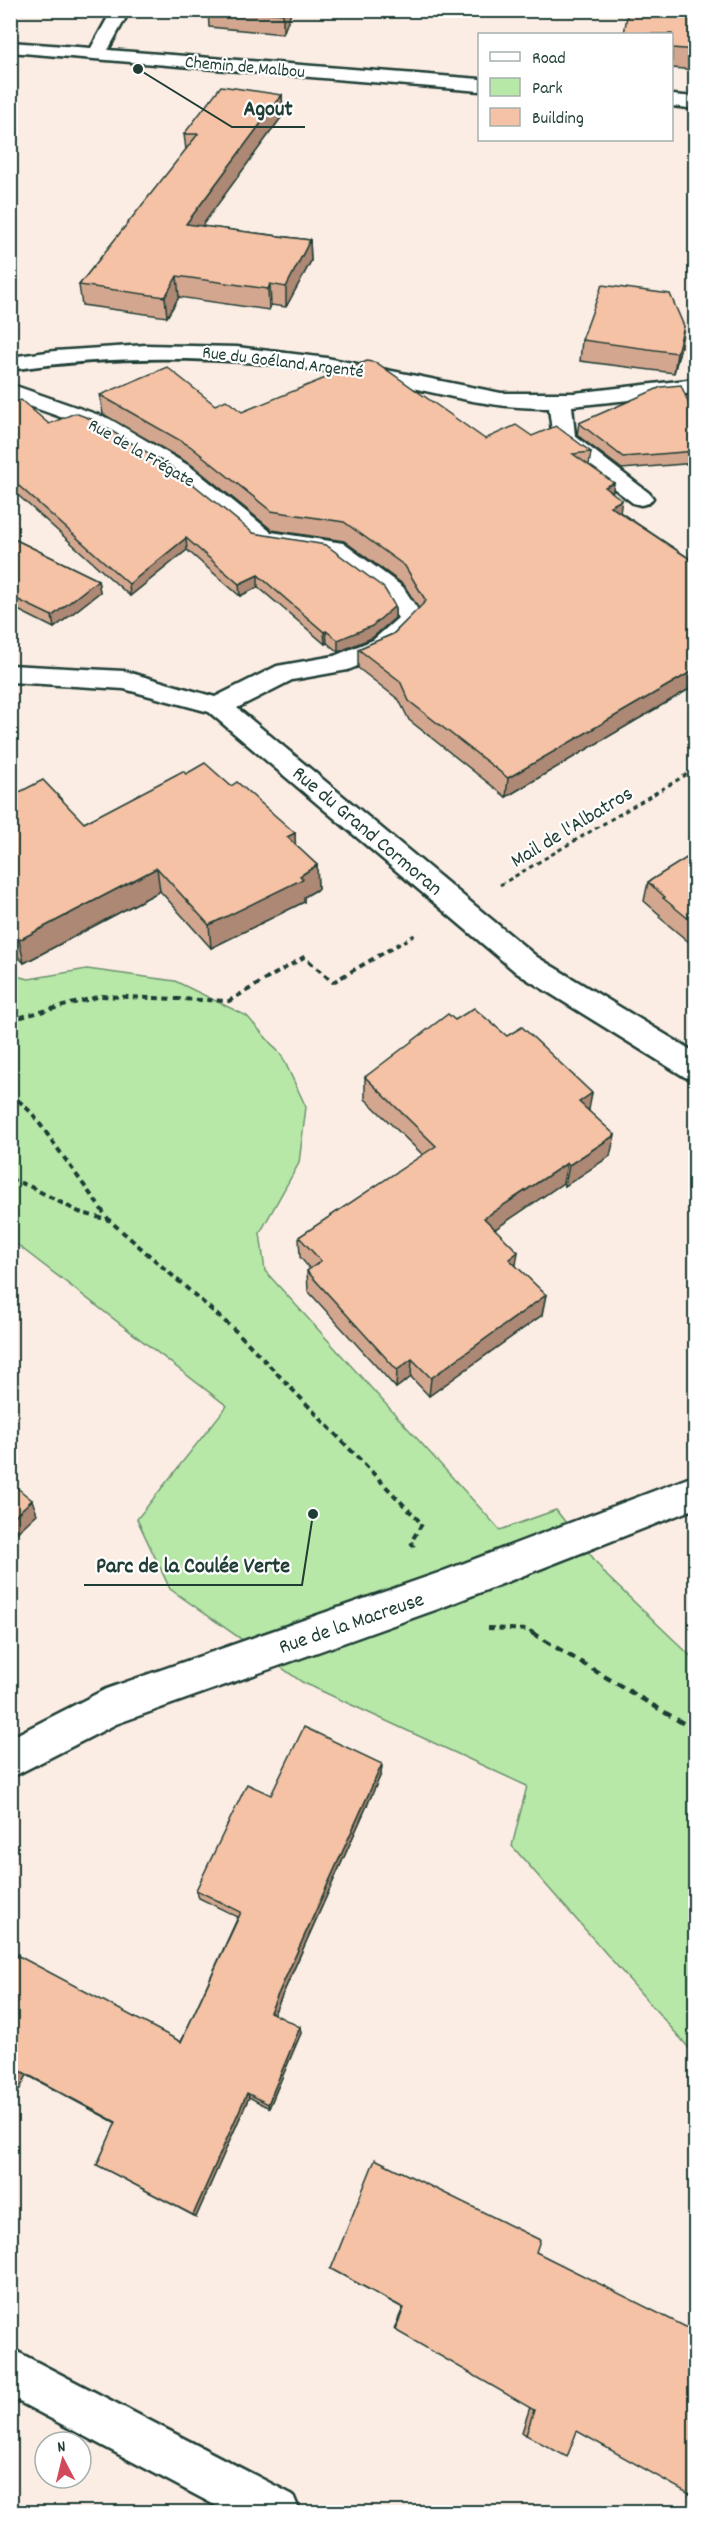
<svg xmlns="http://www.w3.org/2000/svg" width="706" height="2523" font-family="Dekko,sans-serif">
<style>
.green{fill:#b7e8a8;stroke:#6b926e;stroke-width:1.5}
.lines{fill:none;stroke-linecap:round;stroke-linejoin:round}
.minor-casing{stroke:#1f3d34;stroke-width:5}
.path-far2{stroke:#1f3d34;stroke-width:3;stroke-dasharray:4.5 4;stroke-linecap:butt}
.path-far1{stroke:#1f3d34;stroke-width:4;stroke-dasharray:6 4.5;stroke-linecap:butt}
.path{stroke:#1f3d34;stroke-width:4.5;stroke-dasharray:8 6;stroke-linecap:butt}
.minor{fill:#fff;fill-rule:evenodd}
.wall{fill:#d3a78f;stroke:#1f3d34;stroke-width:1.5}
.shaded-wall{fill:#ac8874;stroke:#1f3d34;stroke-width:1.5}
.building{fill:#f5c2a6;stroke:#1f3d34;stroke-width:1.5}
.labels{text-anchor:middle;stroke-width:4.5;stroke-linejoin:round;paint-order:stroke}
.far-street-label{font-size:18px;fill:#1f3d34;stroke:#fff}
.street-label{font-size:21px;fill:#1f3d34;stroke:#fff}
.leader{fill:none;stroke:#1f3d34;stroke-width:2}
.callout-dot{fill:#1f3d34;stroke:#fff;stroke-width:2}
.callout-label{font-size:22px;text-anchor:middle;font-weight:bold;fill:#1f3d34;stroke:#fff;stroke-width:4.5;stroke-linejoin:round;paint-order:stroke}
</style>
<rect width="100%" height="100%" fill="#fcede4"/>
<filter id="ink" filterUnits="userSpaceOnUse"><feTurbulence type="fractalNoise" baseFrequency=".0167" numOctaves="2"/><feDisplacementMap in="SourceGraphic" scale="12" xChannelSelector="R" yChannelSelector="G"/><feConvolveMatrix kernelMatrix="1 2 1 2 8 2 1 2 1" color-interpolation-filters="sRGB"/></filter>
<g filter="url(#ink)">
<!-- green -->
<path class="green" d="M87,969l88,12 72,35 35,40 24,51 -7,56 -39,70 5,38 235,259 56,-20 51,66 88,84v395l-183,-209 15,-60 -225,-104 -132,-93 -33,-70 90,-113 -216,-166v-265l18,4z"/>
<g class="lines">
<!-- minor casing -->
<g class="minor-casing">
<g id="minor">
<path d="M112,10h18l-22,40 372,29v12l-470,-39v-10l81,6z"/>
<path d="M672,95l24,2v12l-24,-3z"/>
<path d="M146,345l91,2 90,11 174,35h73l122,-14v14l-124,13 3,30 74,57 4,5 -4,5 -8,2 -8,-2 -77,-59 -3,-5 -4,-31c-69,1 -130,-21 -197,-33 -114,-19 -227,-22 -342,-5v-13l45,-6z"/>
<path d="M10,384l100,35 81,48 80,65 72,11 60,44 21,32 -33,33 -43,18 -56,10 -55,28 300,249 159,96v27l-11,-3 -168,-104 -308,-261 -85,-23 -114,-7v-17l114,6 91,26 62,-31 57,-10 39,-16 25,-22 -13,-19 -58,-44 -72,-12 -80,-66 -81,-48 -84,-30z"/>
<path d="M696,1475v33l-258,101 -322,115 -106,54v-40l96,-49 332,-116z"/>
<path d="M10,2348l283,147 7,17h-72l-218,-115z"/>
</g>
</g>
<!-- path-far2 -->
<g class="path-far2">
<path d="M500,885l196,-116"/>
<path d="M396,946l22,-13"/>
</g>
<!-- path-far1 -->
<g class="path-far1">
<path d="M10,1020l91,-24 128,5 75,-44 29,25 66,-38"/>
<path d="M10,1093l22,20 77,107 129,113 184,191 -11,18 3,5"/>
<path d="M10,1179l19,7 50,26 29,8"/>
<path d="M488,1628l40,2 7,4"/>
</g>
<!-- path -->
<path class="path" d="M532,1633l164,98"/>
<!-- minor -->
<use href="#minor" class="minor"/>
</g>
<!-- wall -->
<g class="wall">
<path d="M208,10h84l-9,24 -74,-7z"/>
<path d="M696,10v60l-24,-2v-34z"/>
<path d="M282,95l1,20 -82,111 109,14 1,21 -25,46 -15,-2 -2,5 -90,-13 -12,20 -85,-12 -3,-20 107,-135 -2,-16z"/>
<path d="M582,340l99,6 -7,27 -94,-12z"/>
<path d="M100,395l115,10 27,7 243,27 47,-3 59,16 -2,13 25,18 -2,10 8,19 76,51v122l-190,112 -97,-77 -10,-20 -41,-32v-19l35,-15 26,-25 -15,-24 -60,-44 -72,-11 -80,-65 -89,-51z"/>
<path d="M10,404l39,20 204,109 142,73v12l-23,20 -34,14 -11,-9 -2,1 -67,-57 -18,9 -53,-46 -57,46 -120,-108z"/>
<path d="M696,421v42l-74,6 -45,-34 2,-12z"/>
<path d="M10,537l88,43 2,12 -46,36 -44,-22z"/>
<path d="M186,774l45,12 64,47v12l22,20 1,24 -14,8v5l-93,46 -51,-57 -136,72 -14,-15v-151l74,26z"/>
<path d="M696,852v96l-37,-31 1,-2 -16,-14 4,-19z"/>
<path d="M455,1020l134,91 21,45 -45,30 -2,-3 -68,46 47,86 -113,81 -18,-19 -15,11 -88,-97 -1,-20 3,-2 -10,-12 -1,-20 124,-82 -58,-56v-22z"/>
<path d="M382,1764l-1,10 -107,240 27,19 -32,75 -20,-11 -53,120 -99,-52 19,-42 -89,-48 -17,33v-155l171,89 57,-125 -39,-19 -3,-8z"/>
<path d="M536,2252l41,179 -51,4 -4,-3 8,-25 -136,-78 9,-21 -72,-39z"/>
</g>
<!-- shaded-wall -->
<g class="shaded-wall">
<path d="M284,10h8l-9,24v-20z"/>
<path d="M282,95l1,20 -95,130 -2,-21z"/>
<path d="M310,240l1,21 -25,46v-20z"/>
<path d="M177,276l2,21 -12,20 -2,-20z"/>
<path d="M270,284l1,21 -2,5 -1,-21z"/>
<path d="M684,326l-3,20 -7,27 3,-20z"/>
<path d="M614,483l-3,19 -6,-15z"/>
<path d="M622,500l-3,19 -9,-13z"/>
<path d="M186,538l1,12 -57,46 -1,-12z"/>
<path d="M258,575v12l-18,9 -1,-12z"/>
<path d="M98,580l2,12 -46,36 -2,-12z"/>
<path d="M395,606v12l-23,20 -34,14v-12z"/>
<path d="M326,631l1,12 -2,1 -1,-12z"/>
<path d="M696,669v16l-190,112 2,-19z"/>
<path d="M295,833l1,23 -9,-19z"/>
<path d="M317,865l1,24 -14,8v5l-93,46 -2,-23 91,-49z"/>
<path d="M157,868l3,23 -136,72 -5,-23z"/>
<path d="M592,1093l-4,22 -9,-13z"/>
<path d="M615,1135l-5,21 -45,30 4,-21z"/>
<path d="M567,1163l-4,20 -81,55 2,-20z"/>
<path d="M518,1252l-3,20 -6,-13z"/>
<path d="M546,1295l-4,20 -113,81 2,-18z"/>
<path d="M412,1359l-1,18 -15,11 1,-18z"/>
<path d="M32,1500l5,14 -27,25v-19z"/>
<path d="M382,1764l-1,10 -109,244 -2,-6z"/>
<path d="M300,2027l1,6 -32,75 -1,-4z"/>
<path d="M21,2071l6,4 -17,33v-18z"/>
<path d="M247,2093l2,4 -53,120 -3,-2z"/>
</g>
<!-- building -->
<g class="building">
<path d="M245,10h39l-1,4z"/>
<path d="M628,10h68v40l-24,-2v-14h-48z"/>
<path d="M221,86l61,9 -96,129 124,16 -24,47 -16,-3 -2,5 -91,-13 -12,21 -86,-12 119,-151h-14z"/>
<path d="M602,285l68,9 14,32 -7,27 -95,-13z"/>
<path d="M367,361l10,2 108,76 31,-14 16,11 24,-10 35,26 -18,2 41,29 -9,4 17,13 -12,6 86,57v106l-188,109 -99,-77 -9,-20 -42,-32 35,-15 33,-33 -21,-35 -61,-44 -73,-11 -81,-65 -90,-51 67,-28 48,38 11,-5 16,12z"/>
<path d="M681,385l15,36v30l-73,6 -44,-34 82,-36z"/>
<path d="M21,400l28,24 26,-11 16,6 81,48 81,66 73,12 58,43 11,18 -23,20 -34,14 -12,-9 -2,1 -66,-57 -19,9 -53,-46 -57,46 -119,-106v-74z"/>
<path d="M10,537l88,43 -46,36 -42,-20z"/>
<path d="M205,763l26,23 6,-4 58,51 -8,4 30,28 -17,11 3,3 -94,46 -52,-57 -138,72 -9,-9v-134l33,-17 41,43 99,-52 3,3z"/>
<path d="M696,852v73l-33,-27 2,-1 -17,-15z"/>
<path d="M474,1008l33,28 15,-9 70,66 -13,9 36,33 -46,30 -2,-2 -83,55 34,34 -9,7 37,36 -115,83 -19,-19 -15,11 -90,-99 14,-10 -22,-24 137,-91 -71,-69 83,-63 7,6z"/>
<path d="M10,1482l22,18 -22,20z"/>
<path d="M304,1727l78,37 -112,248 30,15 -32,77 -21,-11 -54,122 -96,-50 19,-43 -95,-51 -11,19v-137l1,-1 170,90 60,-130 -45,-22 51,-106 24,11z"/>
<path d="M375,2159l165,81 -4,12 160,80v145l-5,18 -114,-64 -10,26 -41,-22 8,-25 -139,-80 9,-22 -73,-39z"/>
</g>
</g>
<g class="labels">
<!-- far-street labels -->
<g class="far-street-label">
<text transform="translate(245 66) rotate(5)" y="6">Chemin de Malbou</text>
<text transform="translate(283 361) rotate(7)" y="6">Rue du Goéland Argenté</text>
<text transform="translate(142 452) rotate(30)" y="6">Rue de la Frégate</text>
</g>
<!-- street labels -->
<g class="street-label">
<text transform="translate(571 826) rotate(-31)" y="7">Mail de l'Albatros</text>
<text transform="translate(368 830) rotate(40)" y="7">Rue du Grand Cormoran</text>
<text transform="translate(351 1622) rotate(-19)" y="7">Rue de la Macreuse</text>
</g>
</g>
<!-- callouts -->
<path class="leader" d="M138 69L232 127H305M313 1514L302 1585H84"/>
<g class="callout-dot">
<circle cx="138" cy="69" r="6"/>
<circle cx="313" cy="1514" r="6"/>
</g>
<g class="callout-label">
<text x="268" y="115">Agout</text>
<text x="193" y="1572">Parc de la Coulée Verte</text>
</g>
<!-- margin -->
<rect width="706" height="2523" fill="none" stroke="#fff" stroke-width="36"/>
<rect x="18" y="18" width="670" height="2487" fill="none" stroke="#1f3d34" stroke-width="2" filter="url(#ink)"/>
<!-- legend -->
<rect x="478" y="33" width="195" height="108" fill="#ffffff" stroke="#a5b1ae" stroke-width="1.5"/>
<rect x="490" y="52" width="30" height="9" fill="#ffffff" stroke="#a5b1ae" stroke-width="1.5"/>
<text x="532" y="63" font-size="18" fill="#1f3d34">Road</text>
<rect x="490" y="78" width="30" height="18" fill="#b7e8a8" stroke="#a5b1ae" stroke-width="1.5"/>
<text x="532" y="93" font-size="18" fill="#1f3d34">Park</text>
<rect x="490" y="108" width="30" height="18" fill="#f5c2a6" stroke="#a5b1ae" stroke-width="1.5"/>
<text x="532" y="123" font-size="18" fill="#1f3d34">Building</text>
<!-- north arrow -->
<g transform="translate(63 2460) rotate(353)"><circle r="28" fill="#ffffff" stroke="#a5b1ae" stroke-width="1.5"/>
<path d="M0-4.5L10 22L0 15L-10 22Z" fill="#d1495b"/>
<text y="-9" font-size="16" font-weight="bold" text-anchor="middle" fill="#1f3d34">N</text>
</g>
</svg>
